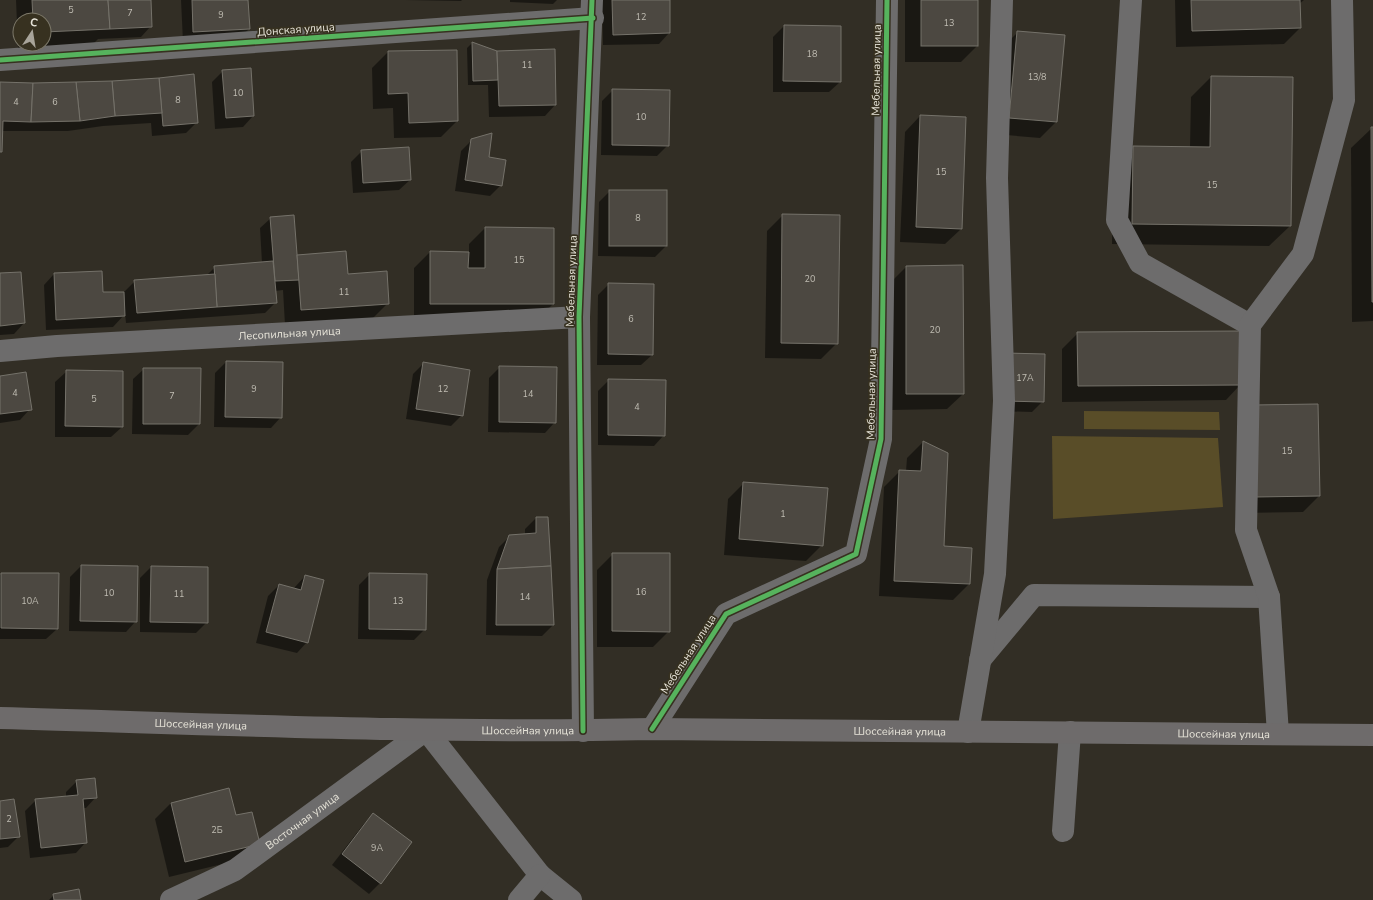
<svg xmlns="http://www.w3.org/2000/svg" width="1373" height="900" font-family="'Nunito Sans',sans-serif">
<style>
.green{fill:#594d28}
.shadow{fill:#0007;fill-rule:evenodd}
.building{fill:#4c4841;stroke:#75726a}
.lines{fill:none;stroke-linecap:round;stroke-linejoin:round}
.minor{stroke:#6d6c6c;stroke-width:22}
.major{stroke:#6e6b6b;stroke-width:22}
.cycleway-casing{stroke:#373120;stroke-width:8}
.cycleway{stroke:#56b35d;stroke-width:5}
.labels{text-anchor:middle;stroke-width:3.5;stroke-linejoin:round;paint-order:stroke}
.number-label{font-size:9px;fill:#c0bdb3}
.street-label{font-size:11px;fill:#e7e4d9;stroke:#373120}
</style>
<rect width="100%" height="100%" fill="#322e25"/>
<!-- green -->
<g class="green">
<path d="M1084,411l135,1 1,18 -136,-1z"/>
<path d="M1052,436l166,2 5,69 -170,12z"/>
</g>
<!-- shadow -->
<g class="shadow">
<path d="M16,0h134l1,26 -10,11 -43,2 -5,5 -75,4zM20,20h24v24h-24z"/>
<path d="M181,0h66l2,29 -11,11 -55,2z"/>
<path d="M405,0h57l-1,1z"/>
<path d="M510,0h47l-4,4 -43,-2z"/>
<path d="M602,0h67v33l-10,11 -56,1z"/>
<path d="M905,0h72v46l-16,16h-56z"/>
<path d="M1175,0h129l-5,4 1,24 -16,16 -108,3z"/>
<path d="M784,26l56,56 -11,10h-56v-55z"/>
<path d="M1018,32l38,90 -16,16 -46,-4 8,-86z"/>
<path d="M472,43l25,9 58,53 -10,11 -56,1 -1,-32h-20l-1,-37z"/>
<path d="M456,51l1,70 -16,16 -47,1 -1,-30 -20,1 -1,-41 16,-16z"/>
<path d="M223,71l30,45 -10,11 -28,2 -3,-47z"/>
<path d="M1211,77l81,1 -2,148 -21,20 -157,-2 1,-77 21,-20h56l1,-50z"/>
<path d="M112,82l85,40 -11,11 -34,3 -1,-13 -48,3 -35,5h-66l-2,22v-70l33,1z"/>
<path d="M613,90l55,55 -11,11 -56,-1 1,-54z"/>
<path d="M920,116l41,113 -16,15 -45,-2 5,-110z"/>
<path d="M1372,128h1v193l-21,1 -1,-174z"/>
<path d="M472,140l16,18 13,27 -11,11 -35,-5 6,-40z"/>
<path d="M362,151l48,29 -11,10 -46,3 -2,-31z"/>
<path d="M610,191l56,55 -11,11 -57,-1 1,-54z"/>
<path d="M783,215l54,128 -16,16 -56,-1 2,-127z"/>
<path d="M271,218l25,39 51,18 41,28 -16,16 -87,6 -2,-35 -8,1 1,11 -11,11 -139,10 -1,-9 -12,13 -67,3 -2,-45 10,-11 48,20 21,-1 12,-12 71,-5 9,-9 47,-4 -2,-35z"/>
<path d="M485,228l68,1v75l-16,16 -123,-1v-51l16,-16 39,1v-9z"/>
<path d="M906,267l57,127 -16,15 -56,1 -1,-127z"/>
<path d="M0,274l24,49 -10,11 -14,1z"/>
<path d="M609,284l43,71 -11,10h-44l1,-70z"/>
<path d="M1078,333l163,51 -15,16 -164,2v-53z"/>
<path d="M226,362l55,55 -10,11 -57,-1 1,-54z"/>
<path d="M423,364l39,51 -11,11 -45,-7 7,-45z"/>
<path d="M995,365l48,36 -11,11 -38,-1z"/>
<path d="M500,367l55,55 -10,11 -57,-1 1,-54z"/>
<path d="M144,369l55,55 -11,11 -56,-1 1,-55z"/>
<path d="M66,372l56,55 -11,10h-56v-55z"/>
<path d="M0,377l30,32 -10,11 -20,3z"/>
<path d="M609,380l55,55 -10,11 -56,-1v-54z"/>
<path d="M1238,422l81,74 -16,16 -63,1z"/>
<path d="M923,442l24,12 -4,93 28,2 -2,35 -16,16 -74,-4 5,-109 16,-16h6l1,-13z"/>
<path d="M744,483l78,62 -16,16 -82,-6 4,-56z"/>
<path d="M536,518h11l6,107 -11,11 -56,-1 1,-55 12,-33 11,-11 15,-1v-6z"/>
<path d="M613,554l56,77 -16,16h-56v-77z"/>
<path d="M81,566l56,1 -1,54 -10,11 -57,-1 1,-54z"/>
<path d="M151,567l56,55 -11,11 -56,-1v-54z"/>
<path d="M2,574l55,55 -11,10h-46v-64z"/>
<path d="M370,574l55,55 -11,11 -56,-1 1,-54z"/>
<path d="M305,576l2,66 -10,11 -41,-10 12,-47 11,-11 15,4 1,-2z"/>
<path d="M77,781l19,16 -10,11h-3l3,34 -10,11 -46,5 -5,-47 11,-11 30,-3v-5z"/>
<path d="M0,802l18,35 -10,10 -8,1z"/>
<path d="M171,803l64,14 24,26 -16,16 -74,18 -14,-58z"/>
<path d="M373,814l7,69 -11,11 -37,-29 31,-40z"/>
<path d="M54,895l26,5h-31z"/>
</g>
<!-- building -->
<g class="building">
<path d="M32,0h76l2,29 -66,3v-12h-11z"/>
<path d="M108,0h43l1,27 -42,2z"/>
<path d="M192,0h56l2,29 -57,3z"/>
<path d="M612,0h58v33l-57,2z"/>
<rect x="921" y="0" width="57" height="46"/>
<path d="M1191,0h109l1,28 -109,3z"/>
<path d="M784,25l57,1v56l-58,-1z"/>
<path d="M1017,31l48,4 -8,87 -48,-4z"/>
<path d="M472,42l25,9 1,29 -25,1z"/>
<path d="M555,49l1,56 -57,1 -2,-55z"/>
<path d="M457,50l1,71 -49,2 -1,-30 -20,1v-43z"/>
<path d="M251,68l3,48 -28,2 -4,-48z"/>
<path d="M194,74l4,49 -35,3 -4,-48z"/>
<path d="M1211,76l82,1 -2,149 -159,-2 1,-78 77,1z"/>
<path d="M159,78l3,35 -47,3 -3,-35z"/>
<path d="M112,81l3,35 -35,5 -4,-39z"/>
<path d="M0,82l33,1 -2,39 -28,-1 -1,31h-2z"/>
<path d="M76,82l4,39 -49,1 2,-39z"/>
<path d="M612,89l58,1 -1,56 -57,-1z"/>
<path d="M920,115l46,2 -4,112 -46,-2z"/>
<path d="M1371,127h2v175h-1z"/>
<path d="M492,133l-3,24 17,3 -4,26 -37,-6 6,-41z"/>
<path d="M409,147l2,33 -48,3 -2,-33z"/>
<rect x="609" y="190" width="58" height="56"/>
<path d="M782,214l58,1 -2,129 -57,-1z"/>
<path d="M294,215l5,65 -24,1 -5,-64z"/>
<path d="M485,227l69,1v76h-124v-53l39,1 -1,16h17z"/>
<path d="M346,251l2,23 39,-3 2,33 -88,6 -4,-55z"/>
<path d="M273,261l4,42 -60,4 -3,-41z"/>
<path d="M963,265l1,129h-58v-128z"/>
<path d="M102,271l1,21h21l1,24 -69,4 -2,-47z"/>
<path d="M21,272l4,51 -25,3v-53z"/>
<path d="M215,274l2,33 -80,6 -3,-33z"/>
<path d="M608,283l46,1 -1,71 -45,-1z"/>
<path d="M1242,331v54l-164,1 -1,-54z"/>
<path d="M1005,353l40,1 -1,48 -40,-1z"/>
<path d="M226,361l57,1 -1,56 -57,-1z"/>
<path d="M423,362l47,8 -7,46 -47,-7z"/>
<path d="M499,366l58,1 -1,56 -57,-1z"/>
<path d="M143,368h58l-1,56h-57z"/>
<path d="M66,370l57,1v56l-58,-1z"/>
<path d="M26,372l6,38 -32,4v-38z"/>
<path d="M608,379l58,1 -1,56 -57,-1z"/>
<path d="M1318,404l2,92 -65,1 -2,-92z"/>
<path d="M923,441l25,12 -4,93 28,2 -2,36 -76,-3 5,-111 22,1z"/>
<path d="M743,482l85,6 -5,58 -84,-7z"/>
<path d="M536,517h12l3,49 -54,3 12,-34 27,-2z"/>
<path d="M612,553h58v79l-58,-1z"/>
<path d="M81,565l57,1 -1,56 -57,-1z"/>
<path d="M151,566l57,1v56l-58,-1z"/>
<path d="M551,566l3,59h-58l1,-56z"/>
<path d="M1,573h58l-1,56 -57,-1z"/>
<path d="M369,573l58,1 -1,56 -57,-1z"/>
<path d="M305,575l19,5 -16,63 -42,-11 13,-48 22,6z"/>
<path d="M95,778l2,20 -14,1 4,44 -46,5 -6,-49 43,-4 -2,-15z"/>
<path d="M229,788l7,27 16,-3 8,32 -75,18 -14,-59z"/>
<path d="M14,799l6,38 -20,2v-38z"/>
<path d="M373,813l39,29 -31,42 -39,-30z"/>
<path d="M79,889l2,11h-27l-1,-6z"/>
</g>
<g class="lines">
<!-- minor -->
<g class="minor">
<path d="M1131,0l-14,220 23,43 110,62"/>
<path d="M0,60l593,-42"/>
<path id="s1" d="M0,351l57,-5 522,-29"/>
<path d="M980,660l54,-65 235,2"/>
<path d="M652,729l74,-115 130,-60 25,-115 6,-439"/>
<path d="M583,731l-4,-414 13,-317"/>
<path d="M968,732l27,-158 9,-173 -7,-223 5,-178"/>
<path d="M1278,734l-9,-137 -23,-67 4,-205 53,-71 41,-154 -2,-100"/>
<path d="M1063,831l7,-99"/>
<path id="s2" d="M171,900l64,-30 191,-140 114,145 31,25"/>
<path d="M519,900l21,-25"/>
</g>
<!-- major -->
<path class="major" id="s3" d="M0,718c217,6 434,16 652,11l721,6"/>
<!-- cycleway casing -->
<g class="cycleway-casing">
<g id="cycleway">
<path d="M0,60l593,-42"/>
<path d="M652,729l74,-115 130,-60 25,-115 6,-439"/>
<path d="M583,731l-4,-414 13,-317"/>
</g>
</g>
<!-- cycleway -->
<use href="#cycleway" class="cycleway"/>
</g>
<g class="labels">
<!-- number labels -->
<g class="number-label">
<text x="71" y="13">5</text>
<text x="130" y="16">7</text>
<text x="221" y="18">9</text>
<text x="641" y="20">12</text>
<text x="949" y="26">13</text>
<text x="812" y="57">18</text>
<text x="527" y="68">11</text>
<text x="1037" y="80">13/8</text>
<text x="238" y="96">10</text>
<text x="178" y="103">8</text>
<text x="16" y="105">4</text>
<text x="55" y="105">6</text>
<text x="641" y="120">10</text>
<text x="941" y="175">15</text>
<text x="1212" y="188">15</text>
<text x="638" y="221">8</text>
<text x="519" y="263">15</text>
<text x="810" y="282">20</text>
<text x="344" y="295">11</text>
<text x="631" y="322">6</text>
<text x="935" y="333">20</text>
<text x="1025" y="381">17А</text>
<text x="254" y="392">9</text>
<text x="443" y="392">12</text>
<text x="15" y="396">4</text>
<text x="528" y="397">14</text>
<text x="172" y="399">7</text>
<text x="94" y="402">5</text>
<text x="637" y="410">4</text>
<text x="1287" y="454">15</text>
<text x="783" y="517">1</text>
<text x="641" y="595">16</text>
<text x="109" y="596">10</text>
<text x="179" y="597">11</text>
<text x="525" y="600">14</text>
<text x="30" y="604">10А</text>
<text x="398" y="604">13</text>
<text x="9" y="822">2</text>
<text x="217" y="833">2Б</text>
<text x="377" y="851">9А</text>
</g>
<!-- street labels -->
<g class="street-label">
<text transform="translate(296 29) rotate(-4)" y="4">Донская улица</text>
<text transform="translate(876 70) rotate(-89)" y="4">Мебельная улица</text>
<text transform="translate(571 281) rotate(-88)" y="4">Мебельная улица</text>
<text dy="4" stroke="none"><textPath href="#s1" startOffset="290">Лесопильная улица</textPath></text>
<text transform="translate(871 394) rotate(-89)" y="4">Мебельная улица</text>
<text transform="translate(688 654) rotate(-57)" y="4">Мебельная улица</text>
<text dy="4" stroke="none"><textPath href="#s3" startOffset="201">Шоссейная улица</textPath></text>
<text dy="4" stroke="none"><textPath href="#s3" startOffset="528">Шоссейная улица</textPath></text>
<text dy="4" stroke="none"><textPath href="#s3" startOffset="900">Шоссейная улица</textPath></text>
<text dy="4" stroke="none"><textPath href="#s3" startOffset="1224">Шоссейная улица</textPath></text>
<text dy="4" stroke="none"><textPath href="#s2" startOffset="154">Восточная улица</textPath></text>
</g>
</g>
<!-- north arrow -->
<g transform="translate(32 32) rotate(12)"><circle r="19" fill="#373120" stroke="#7d796a"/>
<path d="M0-3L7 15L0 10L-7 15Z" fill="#a8a49a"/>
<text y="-6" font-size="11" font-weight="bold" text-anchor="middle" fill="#e7e4d9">С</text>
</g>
</svg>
